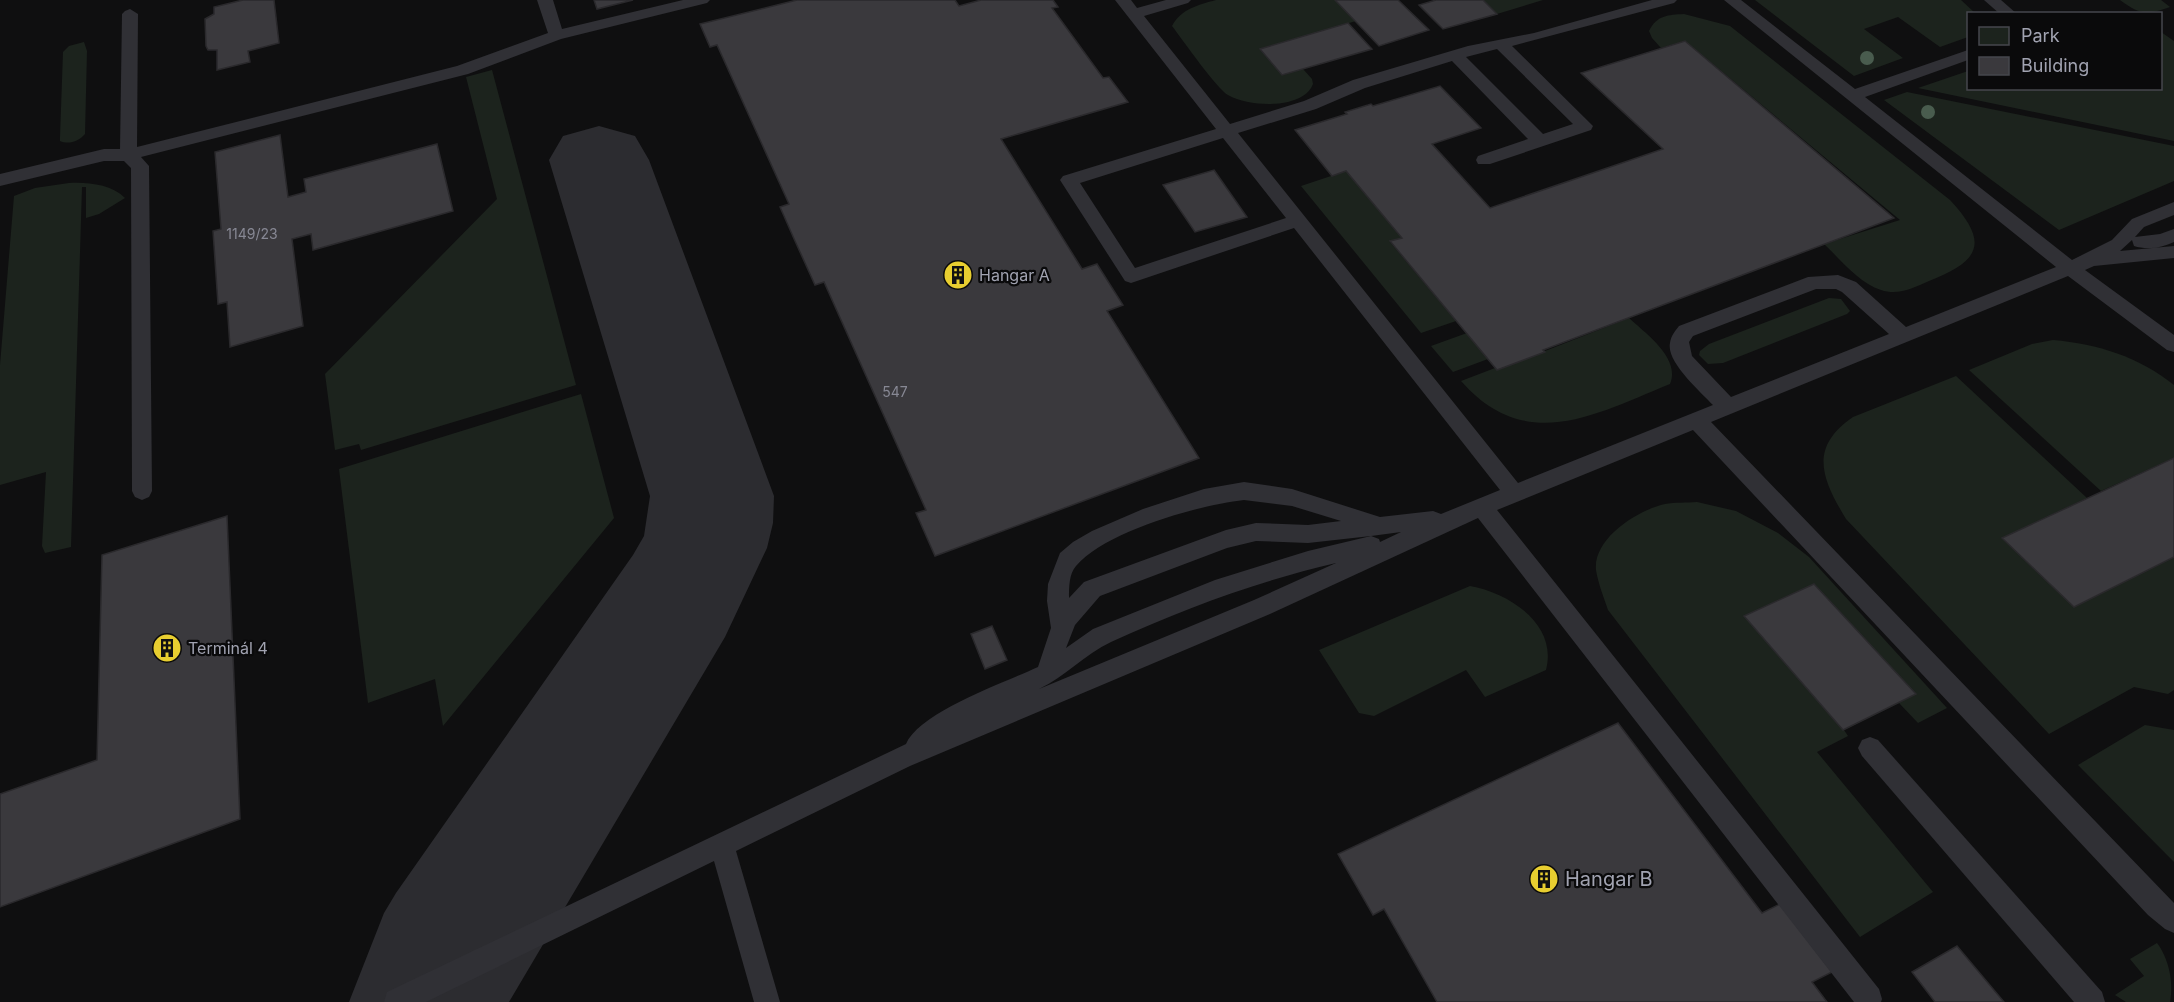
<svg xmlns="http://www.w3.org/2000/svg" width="2174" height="1002" font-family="Inter,sans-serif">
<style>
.green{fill:#1c231d}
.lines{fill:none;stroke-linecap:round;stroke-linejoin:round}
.taxiway{fill:#2c2c30;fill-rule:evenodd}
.building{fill:#3a393d;stroke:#2a292c;stroke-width:1.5}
.service{fill:#303035;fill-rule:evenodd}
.tree{fill:#495c4e}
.labels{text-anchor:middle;stroke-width:4.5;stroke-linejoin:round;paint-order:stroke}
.number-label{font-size:14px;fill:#878894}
.poi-label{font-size:16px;fill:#a1a3b1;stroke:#0a0a0b;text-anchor:start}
.near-poi-label{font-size:20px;fill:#a1a3b1;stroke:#0a0a0b;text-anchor:start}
</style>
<rect width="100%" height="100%" fill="#0f0f10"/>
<!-- green -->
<g class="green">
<path d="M1216,0h119l21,21 -96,28 22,26 21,-6 9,10 1,5c-4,11 -15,15 -25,18 -18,4 -44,2 -60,-7 -11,-6 -46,-56 -56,-69 9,-17 26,-21 44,-26z"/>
<path d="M1483,0h60l-46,14z"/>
<path d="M1755,0h206l14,13 -7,1v23l-28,10 -42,-30 -34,12 39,29 -49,18z"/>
<path d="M2120,0h41l9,7c-23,8 -30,8 -50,-7z"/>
<path d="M1684,14l46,12 220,174c40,43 30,61 -21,81 -16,7 -31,15 -48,9 -22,-7 -40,-30 -57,-46l76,-24 -215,-179 -24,7 -9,-10 -3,-7c8,-16 19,-16 35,-17z"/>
<path d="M2161,32l13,9v100l-256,-53 50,-17v17h192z"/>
<path d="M84,42l3,9 -2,83c-6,7 -16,11 -25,7v-4l3,-85 6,-6z"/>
<path d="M492,70l84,315 -215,65 -2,-6 -24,6 -10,-76 172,-175 -31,-122z"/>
<path d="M1907,92l267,54v35l-115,49 -175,-130z"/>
<path d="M1346,171l56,67 -12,4 66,79 -35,12 -120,-147z"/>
<path d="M69,183c18,-1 42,1 56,15l-26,16 -13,4v-31h-4l-11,360 -26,6 -3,-7 4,-74 -46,13v-120l14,-169 21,-8z"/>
<path d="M1829,298l12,1 9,12 -3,3 -124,49 -15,1 -9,-9 1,-4 9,-7z"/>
<path d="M1629,318c16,15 52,40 41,66 -74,30 -144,71 -209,-3l34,-13 2,2z"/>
<path d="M1467,333l21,26 -35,13 -22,-26z"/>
<path d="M2053,340c45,4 86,17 121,45v73l-73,33 -132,-121 63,-26z"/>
<path d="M1956,376l131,122 -85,40 72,69 100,-50v133l-6,4 -34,-7 -85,47 -203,-215c-24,-40 -38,-71 7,-102z"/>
<path d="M581,394l33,124 -171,208 -8,-47 -67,24 -29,-234z"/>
<path d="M1697,502l39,9 42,22 31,24 138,151 -29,15 -19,-20 -55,27 4,6 -31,16 116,140 -73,45 -252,-327c-4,-12 -10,-27 -12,-40 -3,-32 42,-60 69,-66 10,-2 22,-1 32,-2z"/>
<path d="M1470,586c39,7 88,38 76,84l-61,27 -19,-27 -92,46 -15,-3 -40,-63z"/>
<path d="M2145,725l29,5v132l-96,-97z"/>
<path d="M2157,943c12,16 17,40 13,59h-44l-11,-7 29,-19 -14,-17z"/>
</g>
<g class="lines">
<!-- taxiway -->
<path class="taxiway" d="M599,126l36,10 14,24 125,336 -1,27 -6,25 -42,89 -216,365h-160l35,-89 12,-20 237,-338 11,-19 6,-40 -101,-336 14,-24z"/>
</g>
<!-- building -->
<g class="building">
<path d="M243,0h31l5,43 -31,8 2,11 -33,8v-20h-9l-2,-4 -1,-27 9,-5v-7z"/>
<path d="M594,0h39l-36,9z"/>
<path d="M797,0h158l4,6 22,-6h72l5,7 -6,1 51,70 6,-1 19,25 -127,37 81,130 15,-5 26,41 -16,6 92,147 -264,98 -19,-43 10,-3 -102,-228 -9,3 -20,-44 -15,-34 9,-3 -72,-159 -7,2 -10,-23z"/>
<path d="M1335,0h63l31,30 -50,16z"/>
<path d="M1436,0h47l14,14 -54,15 -24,-24z"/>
<path d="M1348,23l24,26 -90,26 -22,-26z"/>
<path d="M1685,41l209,177 -351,132 2,2 -48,18 -107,-129 12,-3 -56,-67 -14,5 -37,-46 52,-16 -2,-2 23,-7 3,-1 2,2 67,-20 41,42 -49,16 58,64 173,-59 -82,-76z"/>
<path d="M280,135l8,62 18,-5 -2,-13 133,-35 16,67 -140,39 -2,-16 -19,5 11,87 -73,21 -3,-45 -9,2 -5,-73 8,-2 -6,-77z"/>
<path d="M1214,170l33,47 -52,15 -32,-47z"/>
<path d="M2174,458v99l-100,50 -72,-69z"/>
<path d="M227,516l13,303 -240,88v-113l97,-34 5,-205z"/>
<path d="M1814,584l102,110 -73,36 -99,-114z"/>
<path d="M992,626l15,34 -22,9 -14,-35z"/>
<path d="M1618,723l144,190 18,-9 52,68 -20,10 15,20h-390l-53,-93 -11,6 -35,-61z"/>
<path d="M1957,946l47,56h-69l-23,-30z"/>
</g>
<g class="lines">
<!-- service -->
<g class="service">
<path d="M537,0h16l9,29 121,-29h27l-3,3 -146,36 -93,35 -327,83 8,9 3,325 -3,6 -7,3 -7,-3 -3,-6 -1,-323 -7,-7h-20l-104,25v-12l104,-25h16l2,-135 3,-3 5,-2 8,5 -1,133 320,-81 91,-33z"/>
<path d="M1115,0h16l6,8 29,-8h25l-3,3 -44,13 86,108 74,-23 49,-21 115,-34 66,-13 118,-33h25l-3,3 -162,43 81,80 -2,4 -101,34h-12l-2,-4 2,-4 50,-17 -76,-78 -87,27 -49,21 -78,24 280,350 195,-78c-12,-13 -47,-43 -43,-62 1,-7 5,-12 9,-17l129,-49 30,-2 18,7 50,45 150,-60 -332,-267h17l114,89 113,-39v10l-103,37 207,163 40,-20 20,-21 42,-17v13l-30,12 -9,10 25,-3 14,-5v13c-12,6 -28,8 -40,4l-2,-6 -12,11 54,-5v12l-80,8 -9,4 89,65v17l-7,-2 -99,-74 -357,146 463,481v30l-9,-4 -17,-14 -455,-485 -196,80 382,479 3,10 -1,3h-27l-376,-484 -208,96 -360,152 -174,85 44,151h-26l-40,-141 -288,141h-42l3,-10 519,-248c13,-32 100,-62 132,-77l13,-39 -4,-27 1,-17 12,-31 13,-11 19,-11 51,-22 61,-20 40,-7 48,7 88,28 53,-6 8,3 59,-24 -206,-262 -157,53 -6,2 -6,-2 -65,-101 3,-4 153,-47zM1497,49l76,75 -30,10 -77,-77zM1223,138l63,80 -151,50 -55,-85zM1816,289h20l6,3 47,42 -158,63 -39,-41 -3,-14 4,-6zM1244,500l48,6 49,15 -33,4 -52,-2 -30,7 -142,52 -15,16c0,-11 0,-24 7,-32 30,-35 123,-61 168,-66zM1401,532l-21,10 -1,-3 -8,-3zM1371,536l-63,15 -93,29 -122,49 -27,19 9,-23 25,-29 127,-48 29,-7 52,2zM1336,563l-82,37 -215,89c26,-12 46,-35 72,-47 72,-33 148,-61 225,-79z"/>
<path d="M1984,0h17l16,14h-17z"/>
<path d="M1870,737l8,3 224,252 3,10h-31l-212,-246 -4,-8 4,-8z"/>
</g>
</g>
<!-- trees -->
<g class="tree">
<circle cx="1867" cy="58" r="7"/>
<circle cx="1928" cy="112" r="7"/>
</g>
<!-- icons -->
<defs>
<g id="building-disc" transform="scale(1.5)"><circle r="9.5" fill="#e8ce30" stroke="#0a0a0b"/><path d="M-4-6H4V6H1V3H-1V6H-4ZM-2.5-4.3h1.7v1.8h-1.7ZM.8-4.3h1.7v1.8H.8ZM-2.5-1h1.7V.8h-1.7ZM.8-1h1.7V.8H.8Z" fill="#111"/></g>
</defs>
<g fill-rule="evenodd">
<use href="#building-disc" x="958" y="275"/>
<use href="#building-disc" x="167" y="648"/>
<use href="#building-disc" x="1544" y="879"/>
</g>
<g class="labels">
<!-- number labels -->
<g class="number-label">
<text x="252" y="239">1149/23</text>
<text x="895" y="397">547</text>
</g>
<!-- poi labels -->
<g class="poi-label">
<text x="979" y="281">Hangar A</text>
<text x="188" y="654">Terminál 4</text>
</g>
<!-- near-poi labels -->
<g class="near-poi-label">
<text x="1565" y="886">Hangar B</text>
</g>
</g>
<!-- legend -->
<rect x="1967" y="12" width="195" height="78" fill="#0a0a0b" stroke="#46474d" stroke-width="1.5"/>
<rect x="1979" y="27" width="30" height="18" fill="#1c231d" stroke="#46474d" stroke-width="1.5"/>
<text x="2021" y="42" font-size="18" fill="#a1a3b1">Park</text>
<rect x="1979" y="57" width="30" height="18" fill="#3a393d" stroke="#46474d" stroke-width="1.5"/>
<text x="2021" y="72" font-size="18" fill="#a1a3b1">Building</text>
</svg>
